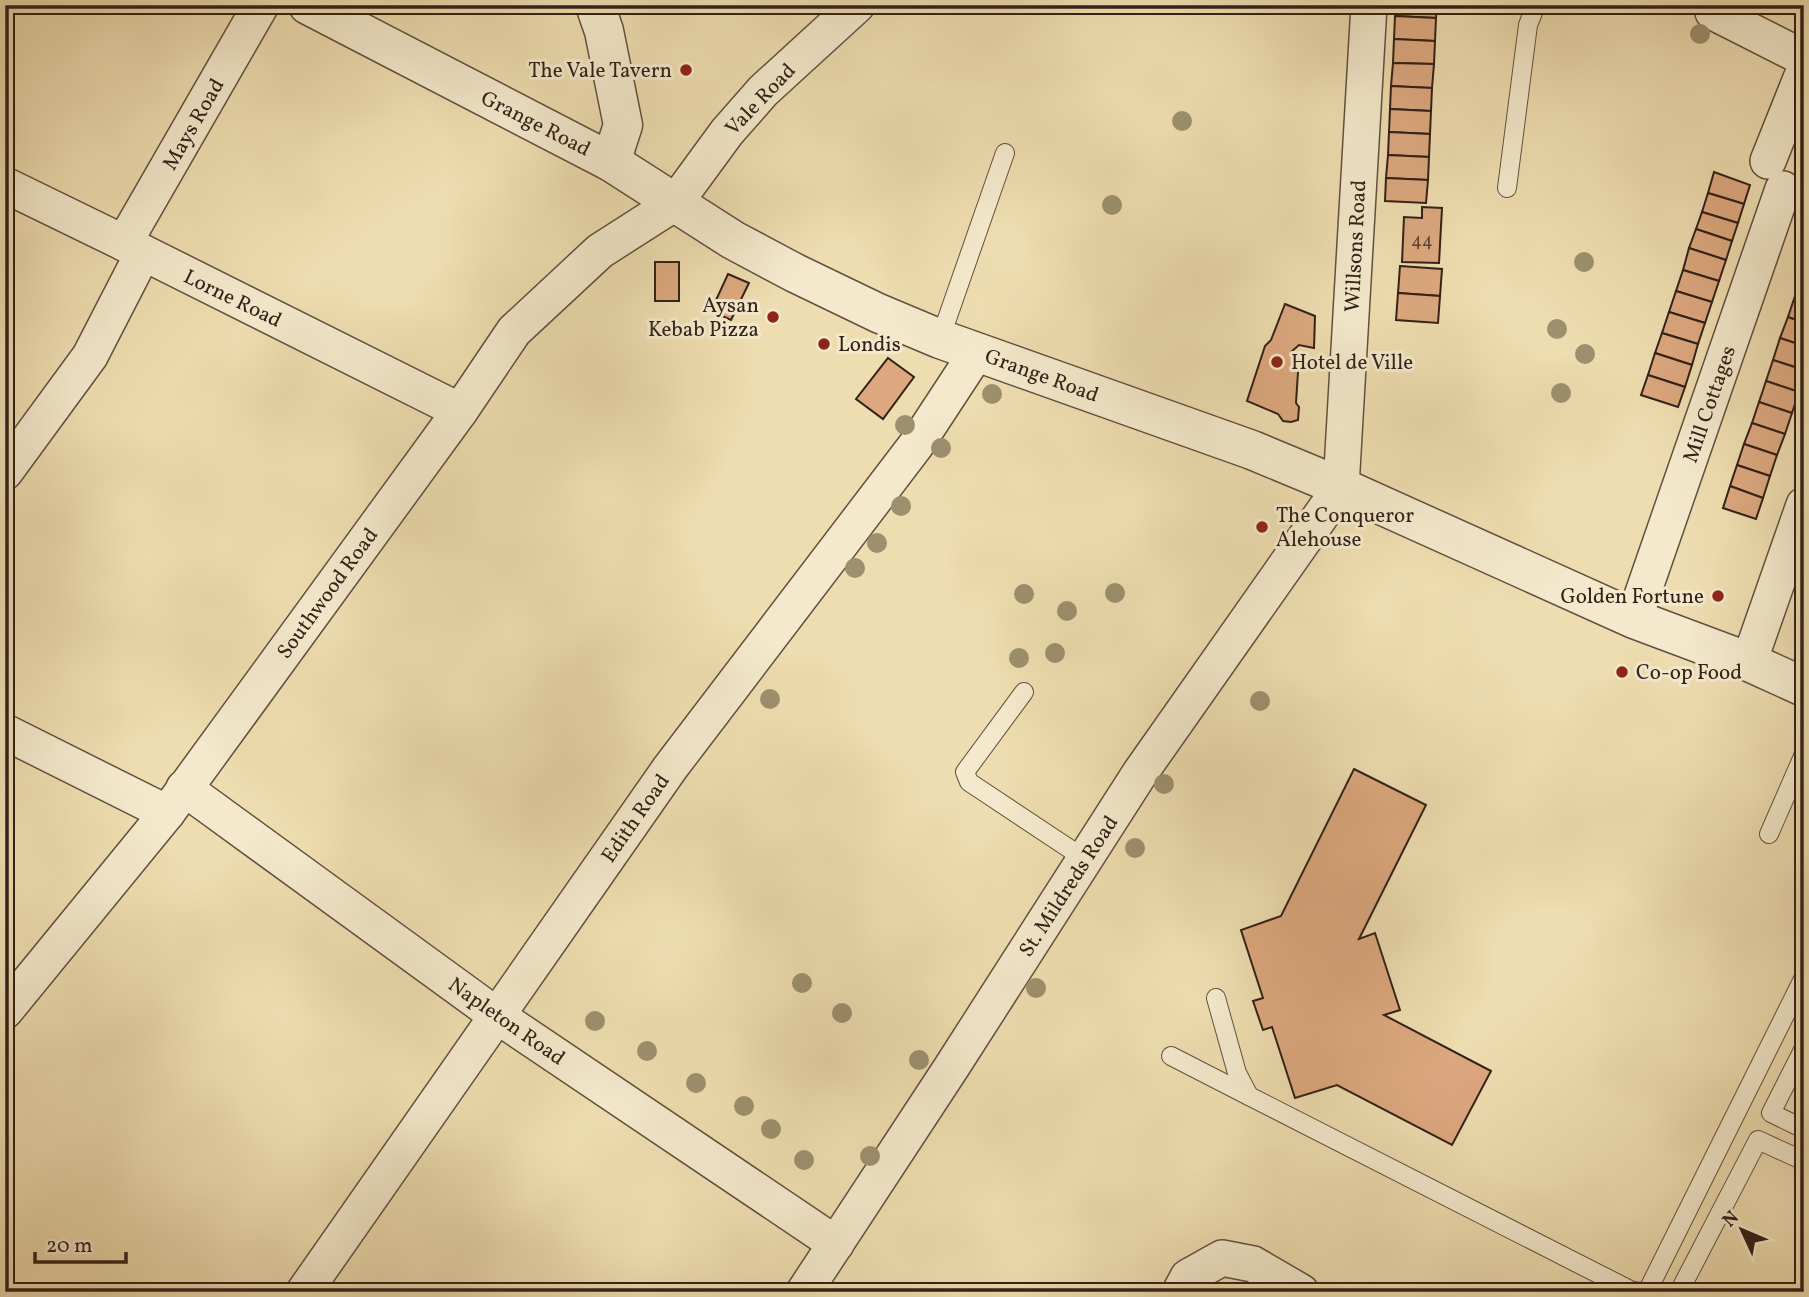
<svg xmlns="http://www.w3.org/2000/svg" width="1809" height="1297" font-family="Vollkorn,serif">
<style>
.building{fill:#dda87f;stroke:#322118;stroke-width:2}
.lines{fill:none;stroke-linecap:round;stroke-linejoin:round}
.service-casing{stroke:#61503e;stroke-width:20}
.minor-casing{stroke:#61503e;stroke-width:38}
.tertiary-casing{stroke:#61503e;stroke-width:41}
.service{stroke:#f4e9cc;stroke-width:18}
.minor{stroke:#f4e9cc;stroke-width:35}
.tertiary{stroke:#f4e9cc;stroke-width:38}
.tree{fill:#9d906f}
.poi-dot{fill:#8f2418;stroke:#f4e9cc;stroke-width:2.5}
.labels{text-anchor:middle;stroke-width:6;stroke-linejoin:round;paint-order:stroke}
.number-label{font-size:18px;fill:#5d4332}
.poi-label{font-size:21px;fill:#322118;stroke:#f4e9cc;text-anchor:start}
.street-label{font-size:21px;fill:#322118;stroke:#f4e9cc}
</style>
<rect width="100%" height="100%" fill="#eeddb0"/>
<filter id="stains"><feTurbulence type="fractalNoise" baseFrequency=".00286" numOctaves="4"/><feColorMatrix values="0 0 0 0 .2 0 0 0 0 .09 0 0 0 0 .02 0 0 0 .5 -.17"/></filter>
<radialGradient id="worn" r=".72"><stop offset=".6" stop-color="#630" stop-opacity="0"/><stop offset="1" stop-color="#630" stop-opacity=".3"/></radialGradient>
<!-- building -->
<g class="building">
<path d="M1396,5h41l-1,13 -41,-2z"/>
<path d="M1395,16l41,2 -1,23 -41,-2z"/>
<path d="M1394,39l41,2 -1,23 -41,-1z"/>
<path d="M1393,63l41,1 -2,24 -41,-2z"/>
<path d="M1391,86l41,2 -1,23 -41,-2z"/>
<path d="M1390,109l41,2 -1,23 -41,-2z"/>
<path d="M1389,132l41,2 -1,23 -41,-2z"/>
<path d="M1388,155l41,2 -1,23 -42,-2z"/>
<path d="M1714,172l36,13 -6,19 -36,-11z"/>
<path d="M1386,178l42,2 -2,23 -41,-2z"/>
<path d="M1708,193l36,11 -6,19 -36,-11z"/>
<path d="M1422,207l20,1 -3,55 -37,-1 2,-45 18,1z"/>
<path d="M1702,212l36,11 -6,18 -36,-12z"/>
<path d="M1696,229l36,12 -6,19 -37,-12z"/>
<path d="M1689,248l37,12 -7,21 -36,-11z"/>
<rect x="655" y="262" width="24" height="39"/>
<path d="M1400,266l42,3 -2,27 -42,-3z"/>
<path d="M1683,270l36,11 -7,21 -36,-11z"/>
<path d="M728,274l21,9 -18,37 -20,-9z"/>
<path d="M1802,275h2v24l-9,-3z"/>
<path d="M1676,291l36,11 -7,21 -36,-11z"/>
<path d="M1398,293l42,3 -2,27 -42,-3z"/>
<path d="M1795,296l9,3v24l-16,-6z"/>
<path d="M1285,304l30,12 -1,32 -15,-3 -8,7 7,20 -2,31 3,4 -1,13 -7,2 -8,-1 -5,-7 -31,-13 18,-55 6,-6z"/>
<path d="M1669,312l36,11 -7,21 -36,-11z"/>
<path d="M1788,317l16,6v23l-24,-8z"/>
<path d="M1662,333l36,11 -6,21 -37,-12z"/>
<path d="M1780,338l24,8v24l-31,-10z"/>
<path d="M1655,353l37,12 -7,22 -37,-12z"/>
<path d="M888,358l26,19 -31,42 -27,-20z"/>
<path d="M1773,360l31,10v7l-5,15 -33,-11z"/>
<path d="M1648,375l37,12 -7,20 -37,-12z"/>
<path d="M1766,381l33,11 -7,21 -33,-11z"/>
<path d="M1759,402l33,11 -7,21 -33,-11z"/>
<path d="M1752,423l33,11 -8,21 -33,-11z"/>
<path d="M1744,444l33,11 -7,21 -33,-11z"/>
<path d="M1737,465l33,11 -7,22 -33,-12z"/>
<path d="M1730,486l33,12 -7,21 -33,-11z"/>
<path d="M1354,769l72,36 -67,134 16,-6 25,77 -16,5 107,56 -39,74 -115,-60 -42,13 -23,-71 -9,3 -10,-29 10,-3 -22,-68 40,-14z"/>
</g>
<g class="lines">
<!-- service casing -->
<g class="service-casing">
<g id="service">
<path d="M1507,188l21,-163 8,-20"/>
<path d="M940,339l65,-186"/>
<path d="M1024,692l-59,80 4,10 116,77"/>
<path d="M1769,834l35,-80"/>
<path d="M1216,998l21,75 12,23 383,195 9,1"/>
<path d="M1804,1048l-33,65 33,16"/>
<path d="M1171,1056l78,40"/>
<path d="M1647,1292l157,-315"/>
<path d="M1679,1292l79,-152 46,21"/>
</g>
</g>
<!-- minor casing -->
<g class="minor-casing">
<g id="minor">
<path d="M1713,5v7l91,46"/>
<path d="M1768,161l36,-90"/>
<path d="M5,185l119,58 336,168"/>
<path d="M124,243l137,-238"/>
<path d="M5,472l85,-116 53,-103"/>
<path d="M1634,619l149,-430"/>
<path d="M1749,662l55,-157"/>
<path d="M5,732l162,81"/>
<path d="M184,788l312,227 340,229"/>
<path d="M5,1011l162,-198 293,-402 54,-80 86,-80 75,-48 52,-71 36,-41 94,-86"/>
<path d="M304,1292l366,-524 246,-323 61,-93"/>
<path d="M804,1292l147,-224 189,-295 201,-286 28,-482"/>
<path d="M1180,1292l8,-15 34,-19 31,6 48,28"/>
</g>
</g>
<!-- tertiary casing -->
<g class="tertiary-casing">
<g id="tertiary">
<path d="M308,5l303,157 122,78 62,33 83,40 62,26 312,111 89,37 293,132 115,43 55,25"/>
<path d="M595,5l9,26 19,94 -12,37"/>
</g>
</g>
<!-- service -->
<use href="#service" class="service"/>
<!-- minor -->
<use href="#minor" class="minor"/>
<!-- tertiary -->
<use href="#tertiary" class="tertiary"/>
</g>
<!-- trees -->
<g class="tree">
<circle cx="1700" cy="34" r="10"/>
<circle cx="1182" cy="121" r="10"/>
<circle cx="1112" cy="205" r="10"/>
<circle cx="1584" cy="262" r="10"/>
<circle cx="1557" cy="329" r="10"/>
<circle cx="1585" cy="354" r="10"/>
<circle cx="1561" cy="393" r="10"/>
<circle cx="992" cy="394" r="10"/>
<circle cx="905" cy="425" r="10"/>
<circle cx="941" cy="448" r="10"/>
<circle cx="901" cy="506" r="10"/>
<circle cx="877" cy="543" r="10"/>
<circle cx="855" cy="568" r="10"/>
<circle cx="1115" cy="593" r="10"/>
<circle cx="1024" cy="594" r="10"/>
<circle cx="1067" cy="611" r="10"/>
<circle cx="1055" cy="653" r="10"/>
<circle cx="1019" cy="658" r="10"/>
<circle cx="770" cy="699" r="10"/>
<circle cx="1260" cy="701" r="10"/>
<circle cx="1164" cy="784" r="10"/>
<circle cx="1135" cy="848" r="10"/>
<circle cx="802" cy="983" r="10"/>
<circle cx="1036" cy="988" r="10"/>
<circle cx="842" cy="1013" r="10"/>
<circle cx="595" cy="1021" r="10"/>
<circle cx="647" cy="1051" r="10"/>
<circle cx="919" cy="1060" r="10"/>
<circle cx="696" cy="1083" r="10"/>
<circle cx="744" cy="1106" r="10"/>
<circle cx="771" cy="1129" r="10"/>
<circle cx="870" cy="1156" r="10"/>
<circle cx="804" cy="1160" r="10"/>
</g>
<!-- markers -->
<g class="poi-dot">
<circle cx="686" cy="70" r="7"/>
<circle cx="773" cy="317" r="7"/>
<circle cx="824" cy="344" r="7"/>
<circle cx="1277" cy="362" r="7"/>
<circle cx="1262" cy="527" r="7"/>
<circle cx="1718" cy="596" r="7"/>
<circle cx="1622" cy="672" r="7"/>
</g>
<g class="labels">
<!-- number labels -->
<g class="number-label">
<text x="1422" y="246">44</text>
</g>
<!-- poi labels -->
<g class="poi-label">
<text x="672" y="77" text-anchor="end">The Vale Tavern</text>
<text x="759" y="312" text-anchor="end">Aysan<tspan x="759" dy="24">Kebab Pizza</tspan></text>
<text x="838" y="351">Londis</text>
<text x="1291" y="369">Hotel de Ville</text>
<text x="1276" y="522">The Conqueror<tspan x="1276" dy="24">Alehouse</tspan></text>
<text x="1704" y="603" text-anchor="end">Golden Fortune</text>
<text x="1636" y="679">Co-op Food</text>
</g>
<!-- street labels -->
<g class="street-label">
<text transform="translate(760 99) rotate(-46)" y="7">Vale Road</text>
<text transform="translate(536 123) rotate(27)" y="7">Grange Road</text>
<text transform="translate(193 124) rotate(-60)" y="7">Mays Road</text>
<text transform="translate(1355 246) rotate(-87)" y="7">Willsons Road</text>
<text transform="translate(233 298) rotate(26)" y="7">Lorne Road</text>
<text transform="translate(1042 375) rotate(20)" y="7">Grange Road</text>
<text transform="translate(1709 404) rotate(-71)" y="7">Mill Cottages</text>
<text transform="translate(327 593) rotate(-54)" y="7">Southwood Road</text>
<text transform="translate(635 818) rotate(-55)" y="7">Edith Road</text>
<text transform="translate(1068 886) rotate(-57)" y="7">St. Mildreds Road</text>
<text transform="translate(507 1021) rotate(35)" y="7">Napleton Road</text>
</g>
</g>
<!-- margin -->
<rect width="1809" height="1297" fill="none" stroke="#eeddb0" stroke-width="28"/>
<rect x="7" y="7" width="1795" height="1283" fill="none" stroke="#322118" stroke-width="3.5"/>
<rect x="14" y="14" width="1781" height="1269" fill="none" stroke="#322118" stroke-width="2"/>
<!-- north arrow -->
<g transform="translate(1742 1230) rotate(314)" stroke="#f4e9cc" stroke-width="5" paint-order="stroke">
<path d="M0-5L12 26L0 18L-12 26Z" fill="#322118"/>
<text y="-10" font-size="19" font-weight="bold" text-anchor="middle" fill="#322118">N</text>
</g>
<!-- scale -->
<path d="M35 1252v10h91v-10" fill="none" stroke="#322118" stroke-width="3.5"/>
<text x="46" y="1252" font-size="21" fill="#322118" stroke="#f4e9cc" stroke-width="5" paint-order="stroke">20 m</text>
<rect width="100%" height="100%" filter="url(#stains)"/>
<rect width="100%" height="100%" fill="url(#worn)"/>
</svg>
